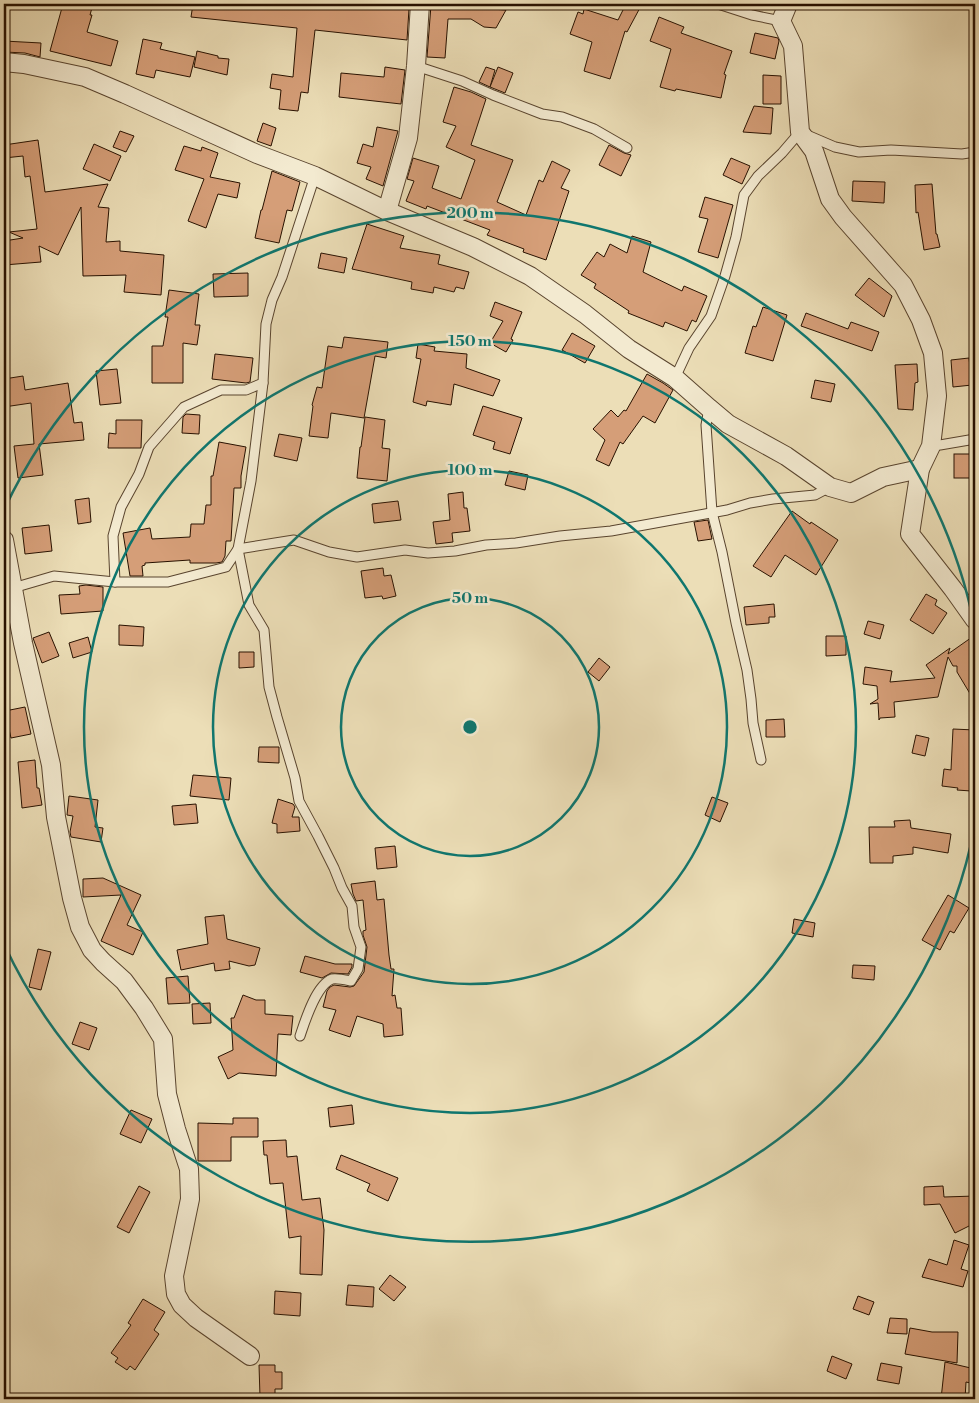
<svg xmlns="http://www.w3.org/2000/svg" width="979" height="1403" font-family="'Libre Bodoni',serif">
<style>
.building{fill:#d59e78;stroke:#281100}
.lines{fill:none;stroke-linecap:round;stroke-linejoin:round}
.lane-casing{stroke:#59442e;stroke-width:11}
.street-casing{stroke:#59442e;stroke-width:20}
.lane{stroke:#f3ead0;stroke-width:9}
.street{stroke:#f3ead0;stroke-width:18}
.ring{fill:none;stroke:#0f766e;stroke-width:2.5}
.centre{fill:#0f766e;stroke:#f3ead0;stroke-width:2.5}
.ring-label{font-size:15px;text-anchor:middle;font-weight:bold;fill:#0f766e;stroke:#f3ead0;stroke-width:5;stroke-linejoin:round;paint-order:stroke}
</style>
<rect width="100%" height="100%" fill="#ecdeb7"/>
<filter id="stains"><feTurbulence type="fractalNoise" baseFrequency=".004" numOctaves="4"/><feColorMatrix values="0 0 0 0 .2 0 0 0 0 .09 0 0 0 0 .02 0 0 0 .5 -.17"/></filter>
<radialGradient id="worn" r=".72"><stop offset=".6" stop-color="#630" stop-opacity="0"/><stop offset="1" stop-color="#630" stop-opacity=".3"/></radialGradient>
<!-- building -->
<g class="building">
<path d="M63,4h30l-3,11h2l-5,17 31,9 -7,25 -61,-15z"/>
<path d="M193,4h168l48,5 -2,31 -92,-10 -7,63 -7,-1 -3,19 -19,-2 2,-19 -11,-2 2,-14 21,3 4,-49 -106,-11z"/>
<path d="M626,4h16l-15,28 -2,-1 -15,48 -26,-8 8,-29 -22,-8 8,-22 5,2 1,-5 34,11z"/>
<path d="M431,5l16,1 59,4 -10,18 -12,-1 -13,-8h-23l-3,39 -18,-1z"/>
<path d="M659,17l25,10 -3,6 51,18 -8,23 2,1 -5,23 -45,-9 -1,2 -15,-4 11,-38 -21,-8z"/>
<path d="M755,33l23,5 1,3 -4,18 -25,-6z"/>
<path d="M143,39l19,4 -2,6 35,8 -5,20 -34,-7 -2,8 -18,-4z"/>
<path d="M4,41l37,2 -1,14 -15,-4 -21,-1z"/>
<path d="M197,51l21,5v2l11,1 -2,16 -33,-8z"/>
<path d="M385,67l20,3 -4,34 -62,-7 2,-24 43,4z"/>
<path d="M486,67l9,3 -5,17 -11,-5z"/>
<path d="M498,67l15,6 -8,20 -15,-6z"/>
<path d="M763,75l18,1v28h-18z"/>
<path d="M454,87l17,5 15,7 -15,46 42,15 -16,42 29,13 13,-35 4,2 9,-21 18,9 -9,18 8,3 -23,69 -23,-8 1,-3 -37,-14 3,-5 -63,-24 -1,3 -20,-8 8,-20 -7,-2 6,-21 26,8 -7,22 29,11 14,-39 -29,-13 10,-21 -13,-4z"/>
<path d="M754,106l19,2 -2,26 -28,-2z"/>
<path d="M263,123l13,5 -5,18 -14,-5z"/>
<path d="M377,127l21,4 -15,55 -17,-7 5,-12 -14,-4 6,-19 10,3z"/>
<path d="M120,131l14,5 -8,16 -13,-5z"/>
<path d="M38,140l7,52 63,-8 -10,23 11,1 -3,34 14,-1v10l44,4 -3,40 -37,-3 2,-17 -43,1 -2,-69 -23,48 -19,-9 2,16 -37,3v-24l19,-3 -14,-6 28,-3 -7,-53 -5,1 -2,-21 -19,2v-13z"/>
<path d="M94,144l27,12 -11,25 -27,-12z"/>
<path d="M609,145l15,8 7,2 -10,21 -22,-11z"/>
<path d="M184,146l17,5 1,-4 16,6 -8,24 30,6 -3,15 -19,-4 -12,34 -18,-7 16,-42 -29,-9z"/>
<path d="M731,158l19,8 -8,18 -19,-9z"/>
<path d="M272,171l28,11 -8,29 -5,-1 -8,33 -24,-5 6,-28h1z"/>
<path d="M853,181l32,1 -1,21 -32,-2z"/>
<path d="M932,184l4,50h1l3,13 -16,3 -6,-38 -2,1 -1,-28z"/>
<path d="M705,197l28,8 -15,53 -20,-6 10,-33 -9,-2z"/>
<path d="M367,224l37,12 -4,12 40,7 -2,9 31,8 -5,17 -8,-2 -2,5 -20,-5 -1,6 -22,-4 1,-7 -60,-13z"/>
<path d="M632,236l19,6 -8,30 39,19 2,-5 23,10 -11,26 -4,-2 -5,11 -22,-9 -2,5 -35,-14 1,-2 -35,-23 2,-4 -15,-9 16,-23 7,5 6,-13 17,9z"/>
<path d="M321,253l26,5 -3,15 -26,-5z"/>
<path d="M248,273v23l-34,1 -1,-23z"/>
<path d="M869,278l23,18 -8,21 -29,-22z"/>
<path d="M169,290l30,4 -4,31h5l-3,20 -14,-2v40h-31v-37h11l5,-29h-3z"/>
<path d="M495,302l27,10 -11,27 2,1 -7,12 -16,-9 13,-22 -13,-5z"/>
<path d="M763,307l24,8 -14,46 -28,-8 8,-27 3,1z"/>
<path d="M806,313l42,16 3,-7 28,10 -7,19 -71,-25z"/>
<path d="M572,333l23,13 -10,17 -23,-13z"/>
<path d="M344,337l44,5 -2,16 -11,-2 -11,62 -33,-5 -3,25 -19,-2 4,-30 -1,-1 5,-18 5,1 6,-42 14,2z"/>
<path d="M418,344l17,3 -1,4 33,3 -1,14 34,12 -7,16 -39,-12 -3,21 -24,-4 -1,5 -13,-4 8,-43 -5,-1z"/>
<path d="M215,354l38,4 -3,24 -4,1 -34,-4z"/>
<path d="M969,358l3,27 -19,2 -2,-27z"/>
<path d="M917,364l1,18 -3,1 -2,27 -15,-1 -3,-44z"/>
<path d="M117,369l4,34 -21,2 -4,-34z"/>
<path d="M647,374l16,9 10,7 -18,33 -12,-7 -20,28 -3,-2 -11,24 -13,-6 9,-20 -12,-11 18,-19 7,7 6,-7 2,1z"/>
<path d="M23,376l2,14 43,-7 6,40 8,-1 2,18 -45,4 4,31 -25,3 -4,-32 20,-2 -3,-41 -27,4v-28z"/>
<path d="M815,380l20,4 -4,18 -20,-4z"/>
<path d="M483,406l39,12 -12,36 -17,-5 2,-7 -22,-7z"/>
<path d="M186,414l14,1 -1,19 -17,-1 1,-16z"/>
<path d="M365,417l20,3 -3,28 8,1 -3,32 -30,-3 3,-31h1z"/>
<path d="M116,420h26l-1,28h-33l1,-15 7,1z"/>
<path d="M279,434l23,4 -5,23 -23,-5z"/>
<path d="M219,442l27,5 -5,29v12h-7l-3,53h-5l-1,15 -3,6 -6,1h-26v-3l-45,3v2l-3,1 1,10h-13l-7,-43 27,-5 2,11 38,-2 1,-13h13l2,-19h5v-29h2z"/>
<rect x="954" y="454" width="21" height="24"/>
<path d="M509,471l19,4 -3,15 -20,-5z"/>
<path d="M463,492l1,16h3l3,23 -18,2 1,9 -17,2 -3,-22 17,-2 -2,-26z"/>
<path d="M89,498l2,24 -13,2 -3,-24z"/>
<path d="M398,501l3,19 -27,3 -2,-19z"/>
<path d="M792,511l18,13 1,-2 27,18 -22,35 -31,-20 -14,22 -18,-11z"/>
<path d="M708,520l4,19 -14,2 -4,-19z"/>
<path d="M49,525l3,26 -27,3 -3,-26z"/>
<path d="M383,568l1,8 7,-1 5,21 -13,3 -1,-3 -17,2 -4,-27z"/>
<path d="M86,585l17,2v24l-42,3 -2,-19 21,-1 -1,-8z"/>
<path d="M926,594l11,6 -2,5 12,8 -14,21 -23,-14z"/>
<path d="M774,604l1,13h-6v6l-23,2 -2,-18z"/>
<path d="M868,621l16,4 -4,14 -16,-5z"/>
<path d="M119,625l25,2 -1,19 -24,-1z"/>
<path d="M49,632l10,24 -17,7 -9,-25z"/>
<path d="M975,635v67l-18,-30v-6h-4l-5,-9 -10,40 -44,5 1,15 -15,1 -1,2 -1,-17 -8,1 8,-5 -1,-13 -14,-2 2,-17 27,4 -2,11 45,-4 -9,-13 24,-17 -2,6z"/>
<path d="M826,636h20v19l-20,1z"/>
<path d="M88,637l4,15 -19,6 -4,-15z"/>
<path d="M239,652h15v15l-15,1z"/>
<path d="M599,658l11,9 -11,14 -11,-9z"/>
<path d="M25,707l6,27 -20,4 -6,-27z"/>
<path d="M784,719l1,18h-19v-17z"/>
<path d="M953,729l22,1v43h-2l-2,18 -14,-1 1,-2 -16,-2 2,-17 7,1z"/>
<path d="M916,735l13,3 -4,18 -13,-3z"/>
<path d="M259,747h20v16l-21,-1z"/>
<path d="M35,760l2,28h2l3,17 -20,3 -4,-46z"/>
<path d="M193,775l38,3 -2,22 -39,-4z"/>
<path d="M69,796l29,4 -3,27 8,1 -2,14 -30,-5 -1,-5 3,-16 -6,-1z"/>
<path d="M712,797l16,6 -8,19 -15,-7z"/>
<path d="M278,799l15,5 2,3 -3,10h7l1,14 -23,2v-9l-5,-1z"/>
<path d="M196,804l2,19 -24,2 -2,-19z"/>
<path d="M910,820l1,8 40,6 -3,19 -35,-6v7l-20,2v7h-23l-1,-36h26l-1,-6z"/>
<path d="M395,846l2,21 -20,2 -2,-21z"/>
<path d="M103,878l38,17 -14,30 16,7 -10,23 -32,-14 20,-46 -38,2v-18z"/>
<path d="M375,881l2,19 7,-1 5,56 2,14h3l-2,27 3,-1 2,13h4l2,27 -19,2 -1,-13 -26,-8 -7,21 -21,-7 7,-20 -13,-3 4,-16 3,-4 4,-2 16,2 4,-1 10,-14 3,-25 -4,-12v-4l3,-1 -3,-30 -7,1 -3,-7 -2,-10z"/>
<path d="M948,895l21,13 -15,25 -4,-2 -10,19 -18,-10z"/>
<path d="M224,915l3,24 33,9 -5,17 -6,1 -20,-5 1,8 -15,2 -1,-8 -33,7 -4,-20 31,-6 -3,-27z"/>
<path d="M794,919l21,4 -2,14 -21,-4z"/>
<path d="M38,949l13,3 -10,38 -12,-3z"/>
<path d="M305,956l30,8h17v3l-4,7 -17,-1 -9,5 -22,-6z"/>
<path d="M853,965l22,1 -1,14 -22,-2z"/>
<path d="M188,976l2,27 -22,1 -2,-26z"/>
<path d="M243,995l13,5h9v14l28,2 -2,19 -13,-1 -2,42 -37,-3 -11,6 -10,-22 15,-7 -2,-32h3z"/>
<path d="M210,1003l1,20 -18,1 -1,-20z"/>
<path d="M80,1022l17,6 -8,22 -17,-6z"/>
<path d="M352,1105l2,19 -24,3 -2,-19z"/>
<path d="M131,1110l21,9 -11,24 -21,-9z"/>
<path d="M233,1118h25v19h-27v24h-33v-38l35,1z"/>
<path d="M286,1140l1,17 10,-1 5,44 18,-2 4,32 -2,45 -22,-1 1,-38 -12,2 -6,-55 -13,1 -3,-29h-3l-1,-14z"/>
<path d="M341,1155l57,23 -10,23 -21,-10 3,-7 -34,-15z"/>
<path d="M139,1186l11,6 -21,41 -12,-6z"/>
<path d="M943,1186l1,11 31,-1v27l-20,10 -15,-29 -16,1v-18z"/>
<path d="M954,1240l15,5 -8,24 7,2 -5,16 -41,-10 7,-18 18,6z"/>
<path d="M390,1275l16,12 -12,14 -15,-12z"/>
<path d="M348,1285l26,2 -1,20 -27,-2z"/>
<path d="M275,1291l26,2 -1,23 -26,-2z"/>
<path d="M858,1296l16,6 -5,13 -16,-6z"/>
<path d="M143,1299l22,13 -11,18 5,4 -24,36 -5,-4 -3,4 -12,-8 3,-4 -7,-5 20,-28 -3,-2z"/>
<path d="M890,1318l17,1v15l-20,-1z"/>
<path d="M910,1328l22,4h26l-1,31 -52,-9z"/>
<path d="M832,1356l20,8 -6,15 -19,-8z"/>
<path d="M945,1362l30,7v15l-9,-2 -1,17h-24z"/>
<path d="M881,1363l21,4 -3,17 -22,-4z"/>
<path d="M259,1365h16v7h7v17h-7v8h-15z"/>
</g>
<g class="lines">
<!-- lane casing -->
<g class="lane-casing">
<g id="lane">
<path d="M718,4l34,11 29,6"/>
<path d="M416,66l46,15 31,14 49,19 20,3 32,12 33,19"/>
<path d="M675,378l14,-30 22,-32 14,-40 11,-39 8,-42 14,-19 24,-23 18,-21 35,15 24,5 32,-2 71,4 13,-2"/>
<path d="M709,408l-3,17 6,87 10,40 14,71 11,47 4,29 2,24 8,37"/>
<path d="M931,446l9,-1 35,-6"/>
<path d="M115,582l-2,-46 8,-29 18,-33 10,-27 35,-40 37,-17h25l17,-7"/>
<path d="M13,588l41,-12 61,6h53l58,-15 12,-18 56,-9 35,12 28,5 48,-7 23,3 27,-2 31,-6 30,-2 44,-7 51,-5 116,-21 23,-7 23,-4 42,-4 15,-8"/>
<path d="M300,1036c5,-15 16,-51 32,-57 5,-1 14,1 19,2l7,-12 3,-22 -7,-20 -2,-21 -10,-18 -8,-20 -16,-32 -19,-35 -4,-23 -18,-61 -8,-30 -5,-57 -15,-25 -11,-56 13,-68 12,-98 3,-59 6,-24 10,-23 33,-101"/>
</g>
</g>
<!-- street casing -->
<g class="street-casing">
<g id="street">
<path d="M788,4l-7,17 12,25 7,86 14,19 16,48 13,18 60,68 18,35 12,33 4,43 -6,50 -11,23 -10,65 43,55 22,31"/>
<path d="M4,62l20,2 61,13 40,17 132,60 58,22 72,35 86,36 57,29 55,38 44,35 46,29 34,30 19,16 58,32 44,31 21,6 32,-16 37,-8"/>
<path d="M387,211l21,-73 8,-72 4,-62"/>
<path d="M4,540l19,103 28,122 5,52 16,81 8,29 12,23 11,12 21,19 20,27 19,31 4,55 9,35 13,40 1,30 -16,77 2,18 6,11 14,13 54,38"/>
</g>
</g>
<!-- lane -->
<use href="#lane" class="lane"/>
<!-- street -->
<use href="#street" class="street"/>
</g>
<!-- distance rings -->
<g class="ring">
<circle cx="470" cy="727" r="129"/>
<circle cx="470" cy="727" r="257"/>
<circle cx="470" cy="727" r="386"/>
<path d="M975 825A514 514 0 0 1 4 944M4 510A514 514 0 0 1 975 629"/>
</g>
<circle cx="470" cy="727" r="8" class="centre"/>
<g class="ring-label">
<text x="470" y="218">200 m</text>
<text x="470" y="346">150 m</text>
<text x="470" y="475">100 m</text>
<text x="470" y="603">50 m</text>
</g>
<!-- margin -->
<rect width="979" height="1403" fill="none" stroke="#ecdeb7" stroke-width="20"/>
<rect x="5" y="5" width="969" height="1393" fill="none" stroke="#281100" stroke-width="2.5"/>
<rect x="10" y="10" width="959" height="1383" fill="none" stroke="#281100"/>
<rect width="100%" height="100%" filter="url(#stains)"/>
<rect width="100%" height="100%" fill="url(#worn)"/>
</svg>
